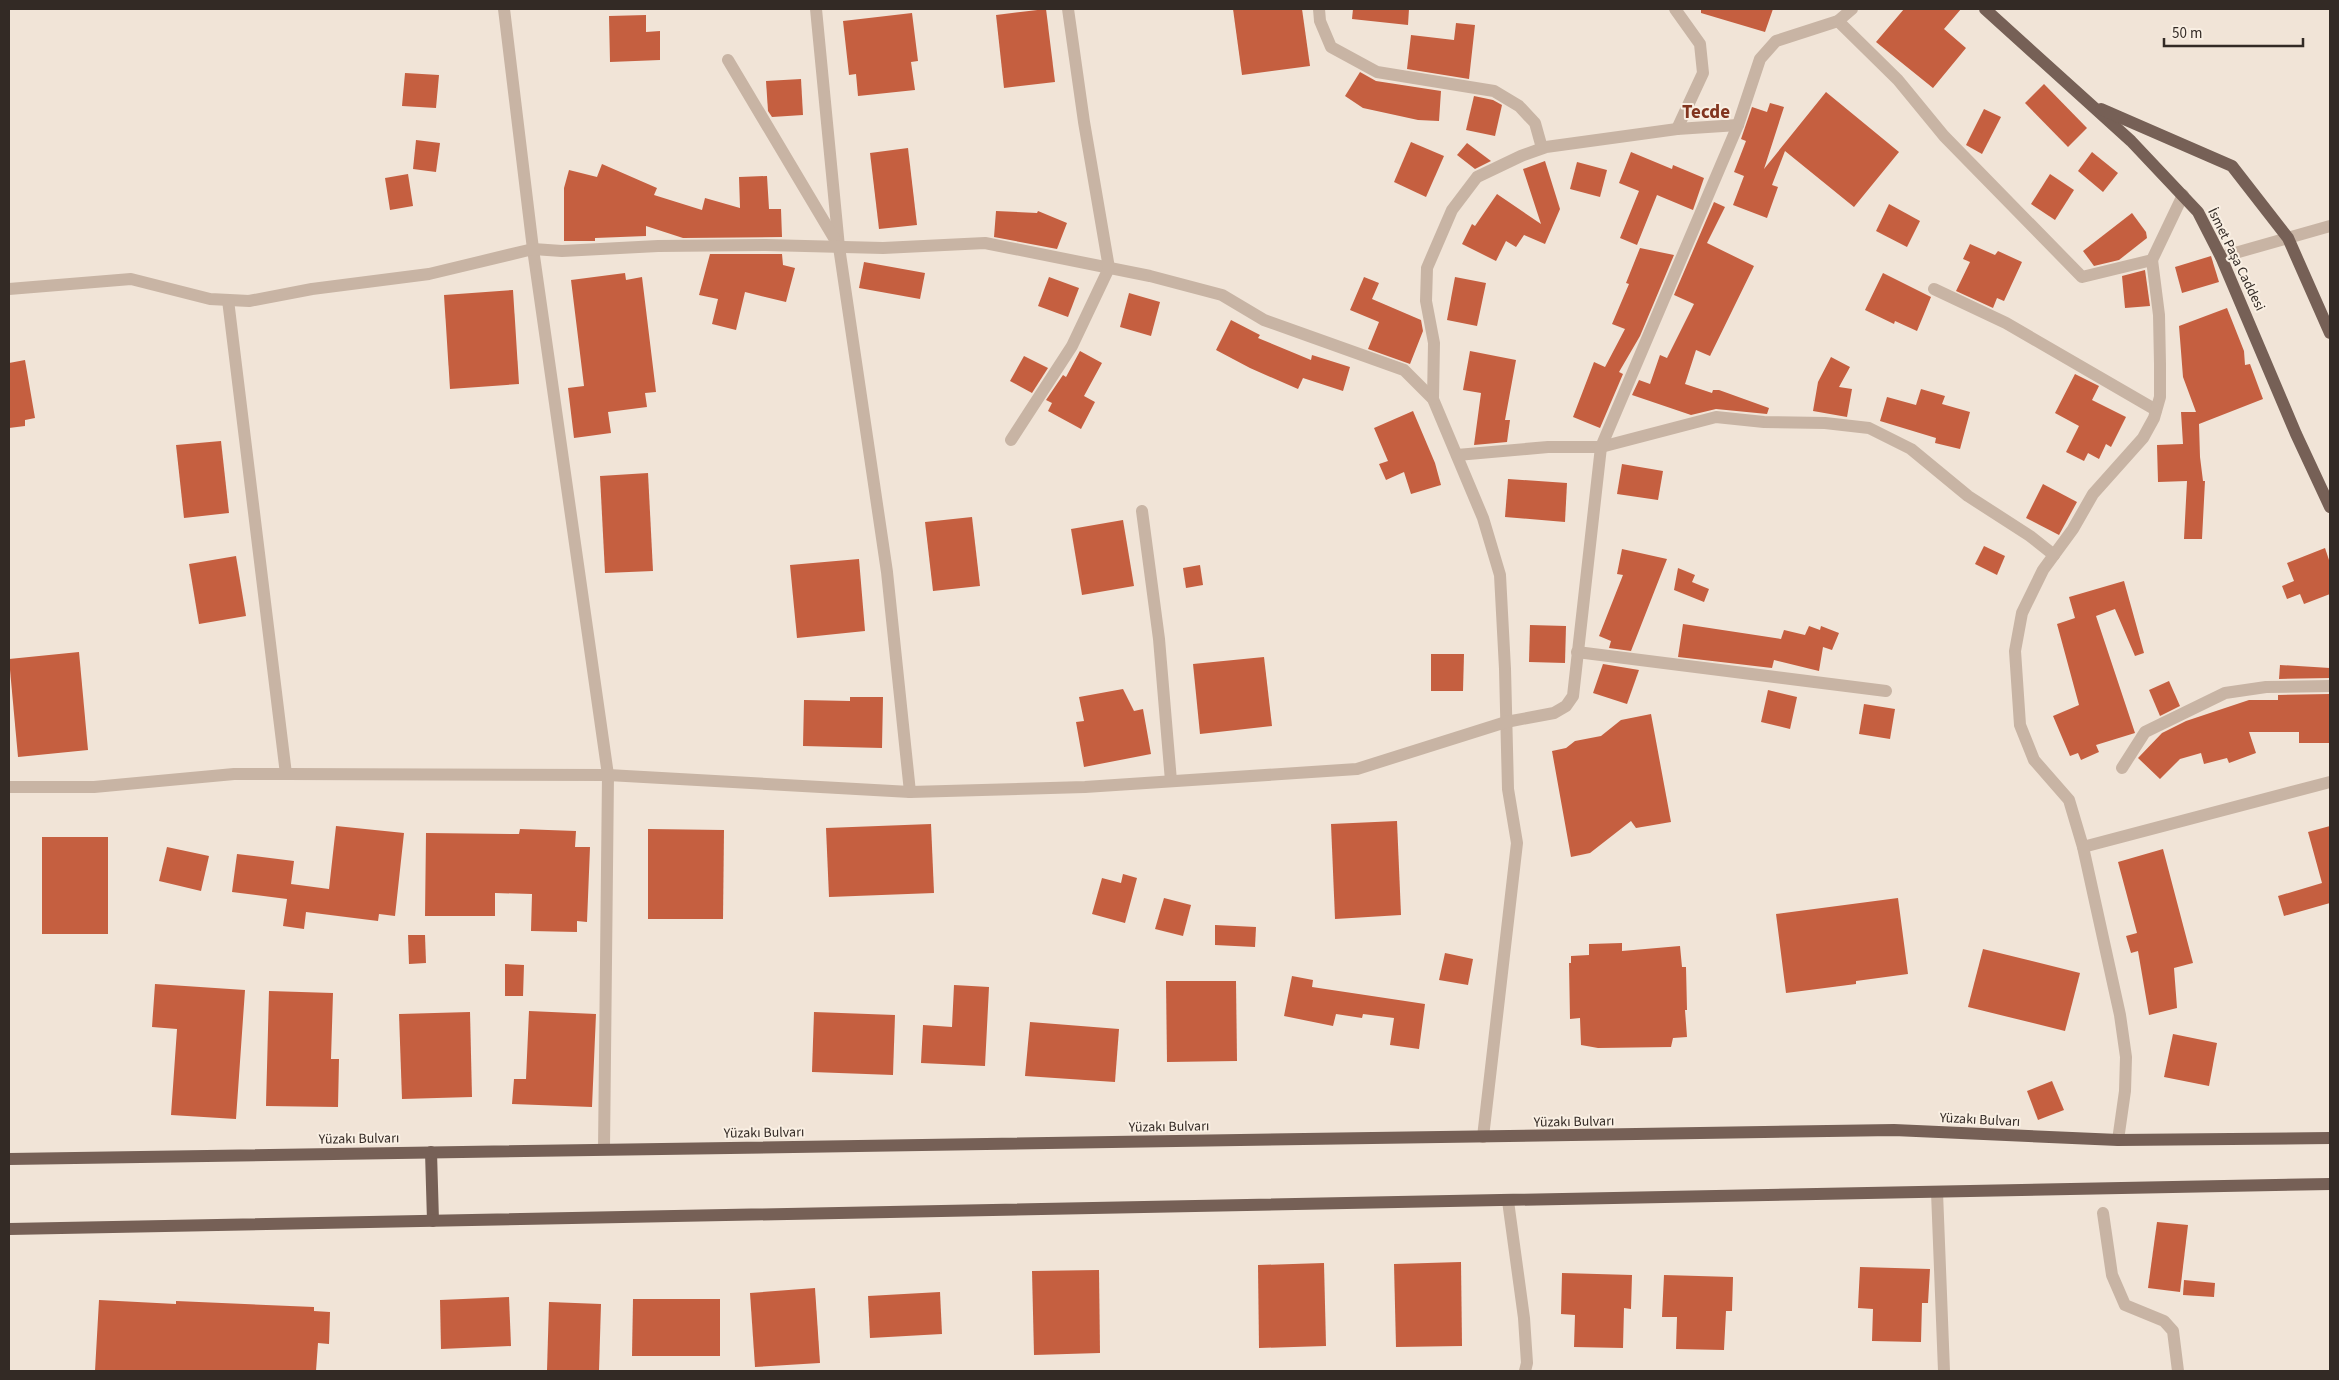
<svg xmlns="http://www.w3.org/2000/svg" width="2339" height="1380" font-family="'Source Sans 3',sans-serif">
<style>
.building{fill:#c55f40}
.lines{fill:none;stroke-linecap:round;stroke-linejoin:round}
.minor{stroke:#c8b4a4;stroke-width:12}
.major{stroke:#766056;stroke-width:12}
.labels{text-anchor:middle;stroke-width:4;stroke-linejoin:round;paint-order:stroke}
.street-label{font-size:14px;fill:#332a25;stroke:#f9efe3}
.district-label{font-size:19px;font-weight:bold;fill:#82351f;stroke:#f9efe3}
</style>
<rect width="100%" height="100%" fill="#f1e4d7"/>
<!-- building -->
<g class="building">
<path d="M1046,9l9,73 -51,6 -8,-73z"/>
<path d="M1233,9h69l8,57 -68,9z"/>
<path d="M1353,9h56l-1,16 -56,-6z"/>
<path d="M1701,9h72l-8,23 -64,-19z"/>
<path d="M1904,9h57l-17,20 22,19 -33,40 -57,-46z"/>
<path d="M912,13l6,48 -7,1 4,28 -57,6 -2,-22 -7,1 -6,-54z"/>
<path d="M646,15v17l14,-1v29l-50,2 -1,-46z"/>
<path d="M1456,23l19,2 -6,54 -62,-10 4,-34 43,5z"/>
<path d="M1360,72l16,9 65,10 -2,30 -21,-1 -55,-12 -18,-12z"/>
<path d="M405,73l34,2 -3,33 -34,-2z"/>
<path d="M801,79l2,36 -31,2 -4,-6 -2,-30z"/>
<path d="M2044,84l43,44 -19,19 -43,-44z"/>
<path d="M1826,92l73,60 -45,55 -69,-56 -13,34 6,2 -11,31 -34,-13 11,-29 -10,-4 12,-31 -5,-2 11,-32 15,5 3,-9 14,4 -20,62z"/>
<path d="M1474,96l19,4 9,5 -7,31 -29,-6z"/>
<path d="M1984,109l17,8 -19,37 -16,-9z"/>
<path d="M416,140l24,3 -4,29 -23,-3z"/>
<path d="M1411,142l33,14 -18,41 -32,-15z"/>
<path d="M1467,143l24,18 -16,8 -18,-14z"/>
<path d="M908,148l9,77 -38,4 -9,-76z"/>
<path d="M1631,152l41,17 1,-4 31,13 -11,32 -36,-15 -20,50 -17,-7 19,-47 -20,-8z"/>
<path d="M2092,152l26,21 -15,19 -25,-21z"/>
<path d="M1545,161l15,48 -15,35 -21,-9 -8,12 -10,-6 -10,20 -34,-17 10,-20 3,2 22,-32 44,30 -18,-55z"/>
<path d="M1577,162l30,8 -7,27 -30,-8z"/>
<path d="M602,164l55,24 -3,7 48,15 3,-12 35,10 -1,-31 28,-1 2,33h12l1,28 -99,1 -37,-12v10l-51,2v3h-31v-53l5,-18 28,7z"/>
<path d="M408,174l5,32 -23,4 -5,-32z"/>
<path d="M2050,174l24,16 -19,30 -24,-16z"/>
<path d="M1714,202l11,5 -18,36 47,23 -44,90 -14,-6 -11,34 27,9 1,-3h6l50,18 -2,6 -51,-5 -25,6 -59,-20 7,-15 11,4 10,-29 7,3 27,-54 -20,-9z"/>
<path d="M1889,204l31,17 -13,26 -31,-16z"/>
<path d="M996,211l41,2 1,-2 29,12 -10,26 -63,-12z"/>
<path d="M2132,213l14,19 1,6 -28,22 -25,6 -11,-15z"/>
<path d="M1970,244l25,11 3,-4 24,11 -18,39 -7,-3 -4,10 -37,-17 14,-29 -7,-3z"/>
<path d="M1640,248l34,7 -34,81 -21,36 4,2 -23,54 -27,-11 21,-55 11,5 20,-38 -13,-5 17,-40 -3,-1z"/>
<path d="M710,254h72l1,11 12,3 -9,34 -41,-10 -9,38 -24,-6 6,-25 -19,-4z"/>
<path d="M2211,256l8,26 -37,11 -7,-26z"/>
<path d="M864,262l61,11 -5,26 -61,-11z"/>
<path d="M2145,270l5,36 -25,2 -3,-32z"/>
<path d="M625,273l1,7 16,-3 14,115 -11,1 2,14 -39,5 3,21 -37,5 -6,-50 16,-2 -13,-106z"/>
<path d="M1883,273l48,24 -14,34 -22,-10 -1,3 -29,-14z"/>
<path d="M1049,277l30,11 -11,29 -30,-11z"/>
<path d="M1364,277l15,6 -7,16 49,21 2,11 -13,33 -42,-15 11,-27 -29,-12z"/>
<path d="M1455,277l31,6 -9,43 -30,-6z"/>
<path d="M513,290l6,94 -69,5 -6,-94z"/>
<path d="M1129,293l31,9 -9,34 -31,-9z"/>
<path d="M2227,308l17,43 1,14 5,-1 13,35 -64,25 1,33 3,24h2l-3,58h-18l3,-58 -29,1 -1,-37 26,-1 -2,-32h15l-13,-35 -4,-51z"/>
<path d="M1231,320l29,15 -2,3 53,22 1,-5 38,12 -7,24 -40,-13 -5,11 -48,-21 -34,-18z"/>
<path d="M1080,351l22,12 -18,33 11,6 -14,27 -33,-18 4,-8 -6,-3 17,-25 3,2z"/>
<path d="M1470,351l46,9 -11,60h5l-3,22 -33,3 7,-52 -18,-3z"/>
<path d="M1024,356l24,12 -16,25 -22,-12z"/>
<path d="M1831,357l19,10 -11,20 13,2 -5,28 -34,-6 5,-29z"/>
<path d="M25,360l10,58 -10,2v6l-16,2v-65z"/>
<path d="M2075,374l24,12 -7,14 34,17 -15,30 -5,-3 -7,15 -11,-6 -4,8 -18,-9 13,-26 -24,-13z"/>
<path d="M1921,389l24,7 -3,8 28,8 -10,37 -25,-6 1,-5 -56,-17 7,-24 29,8z"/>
<path d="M1413,411l22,52 6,22 -30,9 -7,-22 -18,8 -7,-16 9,-3 -14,-33z"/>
<path d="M221,441l8,72 -45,5 -8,-73z"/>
<path d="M1622,464l41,7 -5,29 -41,-6z"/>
<path d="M648,473l5,98 -48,2 -5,-97z"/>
<path d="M1508,479l59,4 -2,39 -60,-5z"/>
<path d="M2043,484l34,18 -18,33 -33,-17z"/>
<path d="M972,517l8,69 -47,5 -8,-69z"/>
<path d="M1123,520l11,66 -52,9 -11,-66z"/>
<path d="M1984,546l21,10 -8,19 -22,-11z"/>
<path d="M2325,548l5,15v31l-26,10 -4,-10 -13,5 -5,-13 12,-5 -7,-18z"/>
<path d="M1622,549l45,10 -36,92 -22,-3 2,-7 -12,-5 24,-61 -6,-1z"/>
<path d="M236,556l10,60 -47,8 -10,-60z"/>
<path d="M859,559l6,72 -68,7 -7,-73z"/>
<path d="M1200,565l3,20 -17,3 -3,-20z"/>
<path d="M1678,568l17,7 -3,7 17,7 -5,13 -30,-12z"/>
<path d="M2124,581l20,72 -9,3 -20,-47 -19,7 39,117 -39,12 3,7 -18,8 -3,-7 -8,3 -17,-40 26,-11 -22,-81 18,-6 -6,-21z"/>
<path d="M1683,624l98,15 3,-9 21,5 4,-9 11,4 1,-4 18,7 -7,17 -9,-3 -4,24 -45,-11 -2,8 -94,-11z"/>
<path d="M1530,625l36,1 -1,37 -36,-1z"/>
<path d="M79,652l9,98 -70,7 -9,-98z"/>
<path d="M1431,654h33l-1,37h-32z"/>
<path d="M1264,657l8,69 -72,8 -7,-70z"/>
<path d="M1603,664l36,6 -12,34 -34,-11z"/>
<path d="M2280,665l50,3v10l-51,1z"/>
<path d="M2169,681l11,25 -20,10 -11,-26z"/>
<path d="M1123,689l11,22 9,-2 8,45 -67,13 -8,-45 8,-1 -5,-24z"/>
<path d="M1768,690l29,7 -7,32 -29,-7z"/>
<path d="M2330,694l-1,49h-30v-11h-50l7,21 -27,10 -2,-5 -23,6 -3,-11 -21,6 -20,20 -22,-21 24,-25 24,-12 63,-21h29v-5z"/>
<path d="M850,697h33l-1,51 -79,-2 1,-46 46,1z"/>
<path d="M1864,704l31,5 -5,30 -31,-5z"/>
<path d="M1651,714l20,108 -35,6 -5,-7 -41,32 -19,4 -19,-106 14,-3 9,-7 26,-5 20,-16z"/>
<path d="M1397,821l4,94 -66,4 -4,-95z"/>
<path d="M931,824l3,69 -105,4 -3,-69z"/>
<path d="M336,826l68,7 -9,83 -16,-2 -1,7 -72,-9 -2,17 -21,-3 4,-27 -55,-7 5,-38 57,7 -3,23 38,5z"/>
<path d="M2330,826v77l-46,13 -6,-20 44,-13 -14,-51z"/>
<path d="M520,829l56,2 -1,16h15l-3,75 -10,-1v11l-46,-1 1,-37 -37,-1v23h-70l1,-83 93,1z"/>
<path d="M648,829l76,1 -1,89h-75z"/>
<rect x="42" y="837" width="66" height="97"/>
<path d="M167,847l42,9 -8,35 -42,-10z"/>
<path d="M2163,849l30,114 -19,5 3,40 -28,7 -11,-64 -7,2 -5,-17 11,-3 -19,-71z"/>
<path d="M1123,874l14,4 -12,45 -33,-9 10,-36 19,5z"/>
<path d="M1164,898l27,7 -8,31 -28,-7z"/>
<path d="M1898,898l10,76 -52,7v3l-70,9 -10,-79z"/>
<path d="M1215,925l41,2 -1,20 -40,-2z"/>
<path d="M408,935h17l1,28 -17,1z"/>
<path d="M1622,943v8l58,-5 2,21h4l1,43h-2l2,27 -14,1 -2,9 -73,1 -17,-3 -1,-27 -10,1 -1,-56h2v-7l18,-1v-11z"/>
<path d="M1983,949l97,24 -15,58 -97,-24z"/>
<path d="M1445,953l28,6 -5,26 -29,-5z"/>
<path d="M505,964l19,1 -1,31h-18z"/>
<path d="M1292,976l21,4 -1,7 113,17 -6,45 -29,-4 4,-27 -31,-4 -1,4 -26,-4 -3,12 -49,-10z"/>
<path d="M1166,981h70l1,80 -70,1z"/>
<path d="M155,984l90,6 -9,129 -65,-4 6,-86 -25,-2z"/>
<path d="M954,985l35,2 -4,79 -64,-3 2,-38 29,2z"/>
<path d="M269,991l64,2 -2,66h8l-1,48 -72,-1z"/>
<path d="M529,1011l67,3 -4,93 -80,-3 2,-25h12z"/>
<path d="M470,1012l2,85 -70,2 -3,-85z"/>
<path d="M814,1012l81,3 -2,60 -81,-3z"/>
<path d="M1030,1022l89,7 -4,53 -90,-6z"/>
<path d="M2173,1034l44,9 -8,43 -45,-9z"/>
<path d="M2052,1081l12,29 -26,10 -11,-29z"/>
<path d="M2157,1222l31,3 -8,67 -32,-4z"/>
<path d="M1461,1262l1,84 -66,1 -2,-83z"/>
<path d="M1324,1263l2,83 -67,2 -1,-83z"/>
<path d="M1860,1267l70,2 -2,34h-6l-1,39 -49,-1 1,-32 -15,-1z"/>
<path d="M1099,1270l1,83 -66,2 -2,-84z"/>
<path d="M1562,1273l70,2 -1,34 -7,-1 -1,40 -49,-1 1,-32 -14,-1z"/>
<path d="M1664,1275l69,2 -1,34h-6l-2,39 -48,-1 1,-32h-15z"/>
<path d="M2184,1280l31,3 -1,14 -31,-2z"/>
<path d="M815,1288l5,75 -65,4 -5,-74z"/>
<path d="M940,1292l2,42 -72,4 -2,-42z"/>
<path d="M509,1297l2,49 -70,3 -1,-49z"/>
<path d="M633,1299h87v57h-88z"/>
<path d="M99,1300l77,4v-3l138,6v4l16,1 -1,32 -11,-1 -2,28h-221z"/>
<path d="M549,1302l52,2 -2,67h-52z"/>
</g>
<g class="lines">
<!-- minor -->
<g class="minor">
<path d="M504,9l29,240 75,526 -4,374"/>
<path d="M816,9l23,238 48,325 23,220"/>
<path d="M1319,9l1,12 11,26 46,25 117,19 25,15 16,17 7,25"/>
<path d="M1675,9l25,35 3,29 -26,56"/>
<path d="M1838,21l60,59 46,56 138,141 70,-17 31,-65"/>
<path d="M728,60l109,183"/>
<path d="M2221,257l109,-31"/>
<path d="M9,289l122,-10 79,20 39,2 63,-12 117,-15 104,-25 29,2 96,-5 108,-1 117,3 102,-5 165,33 72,19 42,25 140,50 29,29 50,119 17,57 5,94 3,120 9,54 -34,294"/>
<path d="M1934,289l72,34 150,87"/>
<path d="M228,300l58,474"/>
<path d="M1433,399l1,-56 -8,-42 1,-33 25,-58 25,-33 44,-21 25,-9 131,-18 61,-4"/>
<path d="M1011,440l61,-94 37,-78 -25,-146 -16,-113"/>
<path d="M1457,455l91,-8h53l115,-30 48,5 61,1 44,5 42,21 57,47 62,40 24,19"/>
<path d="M1142,511l17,128 12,142"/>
<path d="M1577,652l309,39"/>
<path d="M2122,768l23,-36 80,-39 41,-6 64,-1"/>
<path d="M9,787h85l140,-13h52l322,1 302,17 175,-5 272,-18 149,-47 48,-9 12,-7 7,-10 28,-249 137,-322 22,-66 16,-18 62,-20 14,-12"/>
<path d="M2083,847l247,-65"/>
<path d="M2118,1140l7,-49 1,-34 -6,-42 -37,-168 -14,-47 -35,-40 -14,-35 -5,-74 7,-38 21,-43 30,-41 20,-35 50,-56 11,-20 6,-21v-33l-1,-49 -7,-55"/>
<path d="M1937,1192l7,179"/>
<path d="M1508,1201l16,117 3,45 -2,8"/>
<path d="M2103,1213l9,62 13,30 39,16 9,10 5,40"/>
</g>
<!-- major -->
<g class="major">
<path d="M1985,9l146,132 67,71 23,45 75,177 34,73"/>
<path d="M2101,109l131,57 56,72 42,95"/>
<path d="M431,1152l2,69"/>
<path d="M9,1159l1885,-29 224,10 212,-2"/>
<path d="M9,1229l2321,-45"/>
</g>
</g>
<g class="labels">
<!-- street labels -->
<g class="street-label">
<text transform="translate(2237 259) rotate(64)" y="5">İsmet Paşa Caddesi</text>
<text transform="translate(1980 1119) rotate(3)" y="5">Yüzakı Bulvarı</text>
<text transform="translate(1574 1121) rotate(-1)" y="5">Yüzakı Bulvarı</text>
<text transform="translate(1169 1126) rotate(-1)" y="5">Yüzakı Bulvarı</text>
<text transform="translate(764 1132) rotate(-1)" y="5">Yüzakı Bulvarı</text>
<text transform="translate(359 1138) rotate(-1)" y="5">Yüzakı Bulvarı</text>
</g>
<!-- district labels -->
<g class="district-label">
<text x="1706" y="118">Tecde</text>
</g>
</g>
<!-- border -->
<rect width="2339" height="1380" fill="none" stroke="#332a25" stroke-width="20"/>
<!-- scale -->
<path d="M2164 38v8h139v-8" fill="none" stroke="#332a25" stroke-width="2.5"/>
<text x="2172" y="38" font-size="15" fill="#332a25" stroke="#f9efe3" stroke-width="4" paint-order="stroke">50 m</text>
</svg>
